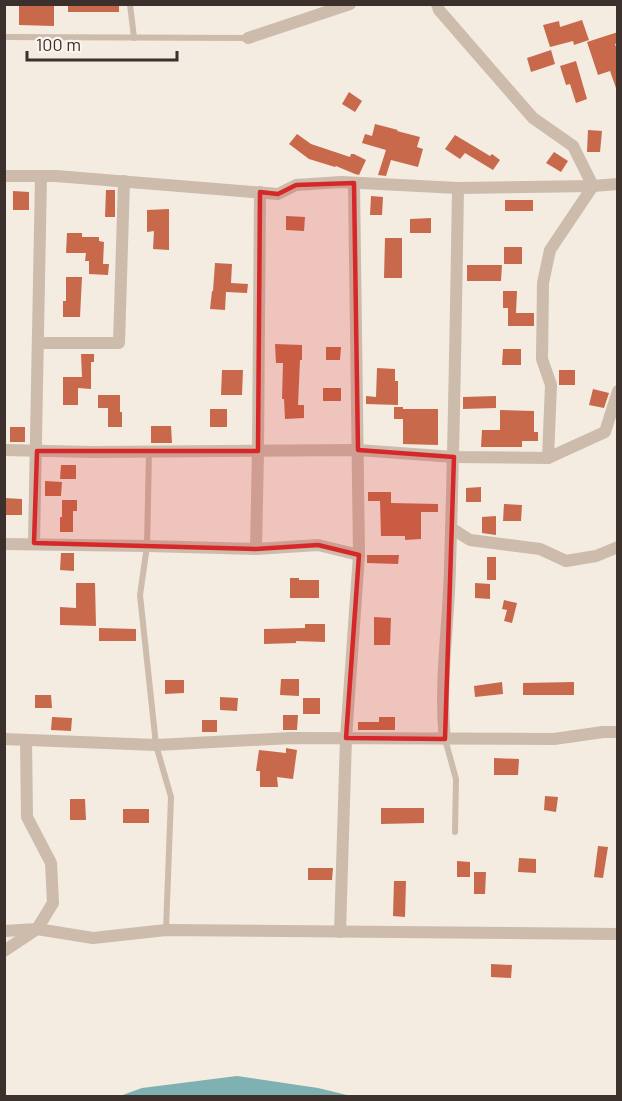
<svg xmlns="http://www.w3.org/2000/svg" width="622" height="1101" font-family="Barlow,sans-serif">
<style>
.water{fill:#7fb0b2}
.building{fill:#c8694b}
.lines{fill:none;stroke-linecap:round;stroke-linejoin:round}
.service{stroke:#cdbbac;stroke-width:6}
.minor{stroke:#cdbbac;stroke-width:12}
.marked{fill:#d62828;fill-opacity:0.2;stroke:#d62828;stroke-width:4.5;stroke-linejoin:round}
</style>
<rect width="100%" height="100%" fill="#f4ebe1"/>
<!-- water -->
<path class="water" d="M237,1076l81,12 33,8h-231l22,-8z"/>
<!-- building -->
<g class="building">
<path d="M19,4h35v22l-35,-1z"/>
<rect x="68" y="4" width="51" height="8"/>
<path d="M582,20l7,20 -15,5 -1,-4 -23,6 -7,-22 16,-4 1,6z"/>
<path d="M618,32v11l-3,1 3,8v35l-2,1 -6,-17 -12,4 -11,-33z"/>
<path d="M551,50l4,14 -24,8 -4,-14z"/>
<path d="M576,61l11,38 -11,4 -6,-19 -4,1 -6,-19z"/>
<path d="M349,92l13,9 -7,11 -13,-8z"/>
<path d="M375,124l23,6 -1,1 23,6 -3,10 6,2 -5,18 -27,-7 -5,16 -8,-1 8,-25 -24,-7 3,-9 7,2z"/>
<path d="M588,130l14,1 -2,21h-13z"/>
<path d="M297,134l14,10 39,13 1,-3h3l12,6 -7,15 -4,-1 -19,-8 -1,1 -26,-8 -20,-15z"/>
<path d="M455,135l35,21 2,-2 8,6 -7,10 -28,-17 -5,6 -15,-10z"/>
<path d="M554,152l14,9 -7,11 -15,-9z"/>
<path d="M106,190h9v27h-10z"/>
<path d="M13,191l16,1v18h-16z"/>
<path d="M371,196l12,1 -1,18h-12z"/>
<rect x="505" y="200" width="28" height="11"/>
<path d="M169,209v41l-16,-1 1,-18 -7,1v-22z"/>
<path d="M286,216l19,1 -1,14 -18,-1z"/>
<path d="M431,218v15h-21v-14z"/>
<path d="M67,233h15v4h17v4l5,1 -1,22h6l-1,11 -19,-1v-13h-4l1,-8h-20z"/>
<path d="M385,238h17v40h-18z"/>
<rect x="504" y="247" width="18" height="17"/>
<path d="M215,263l17,1 -1,19 17,1 -1,9 -21,-1 -1,18 -15,-1 2,-18h1z"/>
<path d="M467,265h35l-1,16h-34z"/>
<path d="M66,277h16l-2,40h-17v-16h3z"/>
<path d="M503,291h14l-1,22h18v13h-26v-18h-5z"/>
<path d="M275,344l27,1v15h-2l-2,45h6v13l-19,1 -1,-20h-2l1,-36h-7z"/>
<path d="M326,347h15l-1,13h-14z"/>
<path d="M503,349h18v16h-19z"/>
<path d="M81,354h13v8h-3v27l-13,-1v17h-15v-28h19z"/>
<path d="M377,368l18,1v12h3v24l-32,-1v-8l10,1z"/>
<path d="M222,370h21l-1,25h-21z"/>
<rect x="559" y="370" width="16" height="15"/>
<rect x="323" y="388" width="18" height="13"/>
<path d="M593,389l16,4 -5,15 -15,-3z"/>
<path d="M98,395h22v17h2v15h-14v-19h-10z"/>
<path d="M496,396v12l-33,1v-12z"/>
<path d="M394,407h9v2h35v36l-35,-1v-25h-9z"/>
<rect x="210" y="409" width="17" height="18"/>
<path d="M500,410l34,1v21h4v9h-16v6h-41l1,-17h18z"/>
<path d="M151,426h20l1,17h-21z"/>
<rect x="10" y="427" width="15" height="15"/>
<path d="M61,465h15v14h-16z"/>
<path d="M45,481l17,1 -1,14h-16z"/>
<path d="M481,487v15h-15v-14z"/>
<path d="M368,492h23v11l47,1v8h-17v27l-16,1v-4h-24l-1,-35h-12z"/>
<path d="M4,498l18,1v16h-18z"/>
<path d="M62,500h15v11h-4v21h-13v-15h2z"/>
<path d="M504,504l18,1 -1,16h-18z"/>
<path d="M496,516v19l-14,-2v-16z"/>
<path d="M61,553h13v18l-14,-1z"/>
<path d="M367,555h32l-1,9 -31,-1z"/>
<rect x="487" y="557" width="9" height="23"/>
<path d="M290,578h9v2h20v18h-29z"/>
<path d="M76,583h19l1,43 -36,-1v-18l16,1z"/>
<path d="M475,583l15,1v15l-15,-1z"/>
<path d="M504,600l13,3 -5,20 -8,-2 3,-11 -5,-1z"/>
<path d="M374,617l17,1 -1,27h-16z"/>
<path d="M305,624h20v18l-29,-1v2l-32,1v-15l41,-1z"/>
<path d="M99,628l37,1v12h-37z"/>
<path d="M281,679h18v17l-19,-1z"/>
<path d="M165,680h19v13l-19,1z"/>
<path d="M502,682l1,12 -28,3 -1,-11z"/>
<path d="M574,682v13h-51v-12z"/>
<path d="M35,695h16l1,13h-17z"/>
<path d="M220,697l18,1 -1,13 -17,-1z"/>
<rect x="303" y="698" width="17" height="16"/>
<path d="M283,715h15l-1,15h-14z"/>
<path d="M52,717l20,1 -1,13 -20,-1z"/>
<path d="M379,717h16v13h-37v-8h21z"/>
<rect x="202" y="720" width="15" height="12"/>
<path d="M286,748l11,2 -4,29 -16,-2 1,10h-18v-16h-4l3,-21 27,3z"/>
<path d="M494,758l25,1 -1,16h-24z"/>
<path d="M545,796l13,1 -2,15 -12,-2z"/>
<path d="M70,799h15l1,21h-16z"/>
<path d="M381,808h43v15l-43,1z"/>
<rect x="123" y="809" width="26" height="14"/>
<path d="M598,846l10,1 -5,31 -9,-1z"/>
<path d="M519,858l17,1v14l-18,-1z"/>
<path d="M457,861l13,1v15h-13z"/>
<path d="M308,868h25l-1,12h-24z"/>
<path d="M474,872h12l-1,22h-11z"/>
<path d="M394,881h12l-1,36 -12,-1z"/>
<path d="M491,964l21,1 -1,13 -20,-1z"/>
</g>
<g class="lines">
<!-- service -->
<g class="service">
<path d="M130,4l4,34"/>
<path d="M4,37l244,1"/>
<path d="M149,452l-2,94 -7,49 16,150 15,52 -5,133"/>
<path d="M445,739l11,40 -1,53"/>
</g>
<!-- minor -->
<g class="minor">
<path d="M437,4l2,6 94,108 40,28 20,40 -43,64 -7,33 -1,76 9,26 -3,73"/>
<path d="M248,38l102,-34"/>
<path d="M4,176h52l222,18 18,-9 45,-3 117,6 135,-2 25,-2"/>
<path d="M38,343h81l5,-162"/>
<path d="M4,450l89,2 265,-2 96,7 94,1 57,-26 13,-41"/>
<path d="M451,528l19,12 70,9 26,12 30,-5 22,-9"/>
<path d="M34,543l7,-367"/>
<path d="M4,544l143,2 109,3 62,-4 41,10"/>
<path d="M256,549l2,-98 2,-259"/>
<path d="M4,739l152,6 135,-7 263,1 49,-7h15"/>
<path d="M445,739c-6,-57 4,-115 5,-173 4,-126 6,-252 8,-378"/>
<path d="M4,931l33,-2 56,9 73,-8 452,4"/>
<path d="M340,932l6,-194 13,-183 -5,-372"/>
<path d="M4,951l33,-22 16,-26 -2,-40 -24,-46 -1,-77"/>
</g>
</g>
<!-- marked area -->
<path class="marked" d="M354,183l4,267 96,7 -9,282 -99,-1 13,-183 -41,-10 -62,4 -222,-6 3,-92h221l2,-259 18,2 18,-9z"/>
<!-- border -->
<rect width="622" height="1101" fill="none" stroke="#3b302b" stroke-width="12"/>
<!-- scale -->
<path d="M27 51v9h150v-9" fill="none" stroke="#3b302b" stroke-width="3"/>
<text x="36" y="51" font-size="18" fill="#3b302b" stroke="#fbf5ee" stroke-width="4.5" paint-order="stroke">100 m</text>
</svg>
